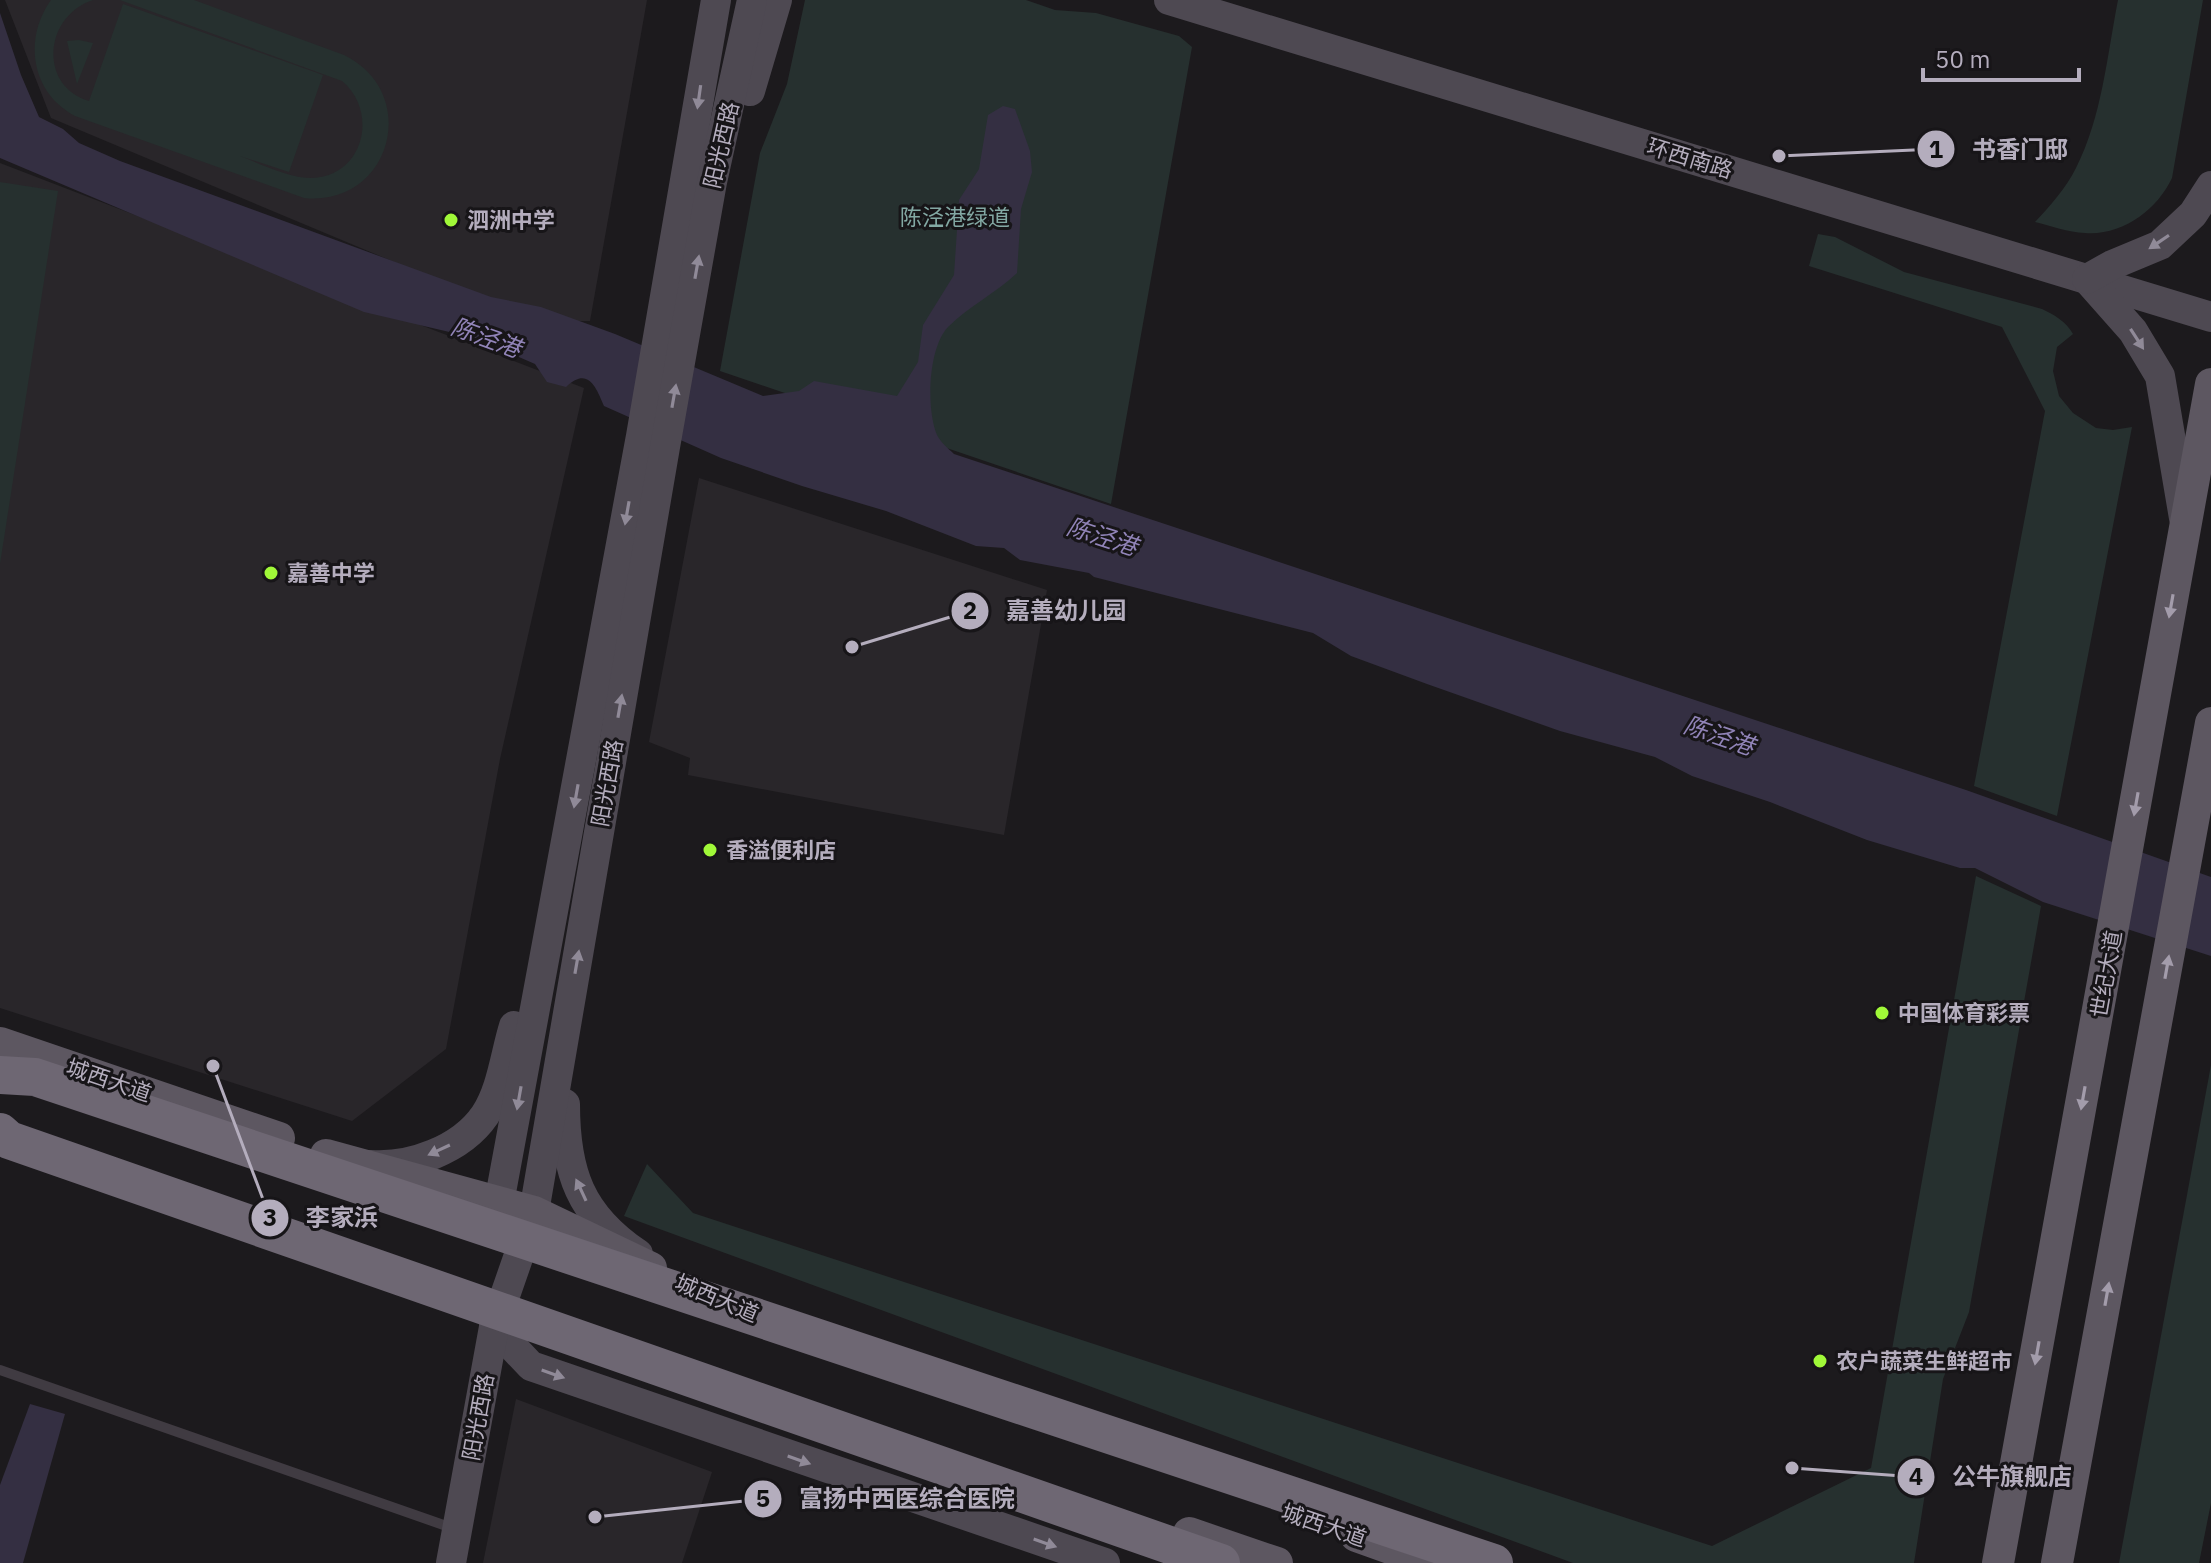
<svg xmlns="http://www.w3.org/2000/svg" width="2211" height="1563" font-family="'IBM Plex Sans','Noto Sans SC',sans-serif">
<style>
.built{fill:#29262a}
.green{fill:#26302f}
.water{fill:#342f42}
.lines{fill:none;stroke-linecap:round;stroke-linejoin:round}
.lane{stroke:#403b42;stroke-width:10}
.secondary{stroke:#4e4952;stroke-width:30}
.primary{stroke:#5d5761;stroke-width:32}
.highway-bridge{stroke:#6e6773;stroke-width:38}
.oneway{fill:#908a98}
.oneway2{fill:#a39cab}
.poi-dot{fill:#a0f838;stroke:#171518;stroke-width:3}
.labels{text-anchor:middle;stroke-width:6;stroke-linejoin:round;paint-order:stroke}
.street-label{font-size:22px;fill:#b4adbd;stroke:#171518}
.park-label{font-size:22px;fill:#83a8a3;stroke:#171518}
.poi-label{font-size:22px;font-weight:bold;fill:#b4adbd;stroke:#171518;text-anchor:start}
.water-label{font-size:24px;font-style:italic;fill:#9184b8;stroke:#171518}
.leader{fill:none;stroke:#b4adbd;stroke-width:3}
.callout-dot{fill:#b4adbd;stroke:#171518;stroke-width:3}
.mark-label{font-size:24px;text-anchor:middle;font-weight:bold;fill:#111}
.callout-label{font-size:24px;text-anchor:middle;font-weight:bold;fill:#b4adbd;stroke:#171518;stroke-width:6;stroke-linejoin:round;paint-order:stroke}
</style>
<rect width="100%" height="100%" fill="#1c1a1d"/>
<!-- built -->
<g class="built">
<path d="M5,0h642l-57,321h-55l-484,-203z"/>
<path d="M0,163l584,225 -84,371 -54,290 -94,72 -352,-113z"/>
<path d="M699,478l348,112 -43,245 -316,-60 2,-17 -41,-16z"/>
<path d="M516,1399l196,73 -30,91h-199z"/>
</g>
<!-- green -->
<g class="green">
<path d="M51,0h42c-49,16 -55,86 -4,101l34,-97 200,71 -34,97 -49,-16c21,8 49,22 72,22 52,-2 67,-66 30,-97l-222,-81h74l150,55c78,38 47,152 -40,143l-229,-82c-44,-23 -52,-77 -24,-116z"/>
<path d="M805,0h221l29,10 41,3 83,23 13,11 -81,457 -391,-133 40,-218 27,-69z"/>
<path d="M2118,0h85l-31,178c-15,32 -50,58 -87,55 -17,-1 -34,-7 -50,-11 15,-16 31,-34 41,-54 26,-51 31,-112 42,-168z"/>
<path d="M79,40l14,3 -16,41 -10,-43z"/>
<path d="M0,182l58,9 -58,373z"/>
<path d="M1818,234l17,3 69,35 138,37c12,6 24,12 31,25l-16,13 -4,24 6,25 14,17 23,15 17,2 19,-3 -75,389 -83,-30 71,-375 -43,-84 -193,-61z"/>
<path d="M1976,876l65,30 -72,406 -26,67 -29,184h-341l-949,-347 23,-52 46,49 1019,333 159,-78z"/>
<path d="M2211,1065v438l-12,60h-80z"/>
</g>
<!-- water -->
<g class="water">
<path d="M0,13l21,62 18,42 24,12 16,14 41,18 371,136 50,10 74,27 148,62 36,-5 15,-10 83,15 21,-34 5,-37 31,-50 5,-75 20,-31 9,-54 15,-9 12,3 15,42 2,21 -11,37 -4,64c-21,20 -48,33 -69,54 -20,21 -22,82 -11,108 4,8 11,13 17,19l1012,336 245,87v79l-168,-54 -68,-34h-15l-93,-28 -97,-38 -78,-26 -37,-19 -95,-26 -133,-47 -76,-28 -38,-23 -219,-56 -5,-4 -69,-13 -16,-12 -28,-2 -90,-35 -84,-25 -81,-28 -117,-52c-8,-19 -16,-40 -38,-19l-19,-5 -12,-18 -60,-26 -111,-26 -364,-154z"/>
<path d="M30,1404l35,10 -42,149h-23v-78z"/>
</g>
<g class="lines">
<!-- lane -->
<path class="lane" d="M0,1370l455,159"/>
<!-- secondary -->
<g class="secondary">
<path d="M1169,0l1042,317"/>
<path d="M750,91l27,-91"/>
<path d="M2087,279l46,52 27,45 24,142"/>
<path d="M2087,279l25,-14 48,-20 33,-31 18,-28"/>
<path d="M565,1104c0,68 15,111 73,150"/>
<path d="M370,1165c40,3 91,-15 115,-50 17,-26 20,-60 29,-89"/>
<path d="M498,1225l1,-22 142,-767 75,-436"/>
<path d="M494,1327l37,39 574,197"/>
<path d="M451,1563l43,-236 40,-115 131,-765 47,-265 40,-182"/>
</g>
<!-- primary -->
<g class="primary">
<path d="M0,1043l279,95"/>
<path d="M326,1155l208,57 117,56"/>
<path d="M1189,1533l88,30"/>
<path d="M1356,1536l76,27"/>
<path d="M1998,1563l213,-1179"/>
<path d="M2057,1563l154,-840"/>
</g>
<!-- highway-bridge -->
<g class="highway-bridge">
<path d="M0,1075l35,2 1459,486"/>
<path d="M0,1132l9,8 1212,423"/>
</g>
</g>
<!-- one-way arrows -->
<defs><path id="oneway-solid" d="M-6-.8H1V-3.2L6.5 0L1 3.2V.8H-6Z" transform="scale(2)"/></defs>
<g class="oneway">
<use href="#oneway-solid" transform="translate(699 97) rotate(98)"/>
<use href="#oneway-solid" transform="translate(2159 242) rotate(146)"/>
<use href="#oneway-solid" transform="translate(697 267) rotate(-80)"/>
<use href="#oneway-solid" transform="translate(2137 339) rotate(57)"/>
<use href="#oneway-solid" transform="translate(674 396) rotate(-80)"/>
<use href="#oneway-solid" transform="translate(627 513) rotate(100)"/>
<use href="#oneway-solid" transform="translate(620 706) rotate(-80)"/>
<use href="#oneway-solid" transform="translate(576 796) rotate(100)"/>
<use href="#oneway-solid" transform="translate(577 962) rotate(-80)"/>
<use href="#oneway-solid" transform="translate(519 1098) rotate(100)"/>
<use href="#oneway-solid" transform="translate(439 1150) rotate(155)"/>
<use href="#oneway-solid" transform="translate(581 1190) rotate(-115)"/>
<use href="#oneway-solid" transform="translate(553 1374) rotate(19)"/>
<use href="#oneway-solid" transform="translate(799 1460) rotate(19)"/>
<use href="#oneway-solid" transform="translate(1045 1543) rotate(19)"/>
</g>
<g class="oneway2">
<use href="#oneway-solid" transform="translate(2171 606) rotate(100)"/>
<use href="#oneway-solid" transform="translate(2136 804) rotate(100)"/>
<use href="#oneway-solid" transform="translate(2167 967) rotate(-80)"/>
<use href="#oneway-solid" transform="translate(2083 1098) rotate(100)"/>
<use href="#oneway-solid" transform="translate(2107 1294) rotate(-80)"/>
<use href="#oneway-solid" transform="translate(2037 1353) rotate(100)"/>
</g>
<!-- markers -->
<g class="poi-dot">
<circle cx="451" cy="220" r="8"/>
<circle cx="271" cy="573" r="8"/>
<circle cx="710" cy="850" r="8"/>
<circle cx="1882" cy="1013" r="8"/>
<circle cx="1820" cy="1361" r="8"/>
</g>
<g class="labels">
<!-- street labels -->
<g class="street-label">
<text transform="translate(721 145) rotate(-77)" y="8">阳光西路</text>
<text transform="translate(1690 158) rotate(17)" y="8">环西南路</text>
<text transform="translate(607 783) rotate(-80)" y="8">阳光西路</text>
<text transform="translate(2106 974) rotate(-80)" y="8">世纪大道</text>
<text transform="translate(109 1080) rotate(19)" y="8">城西大道</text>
<text transform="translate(717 1298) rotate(23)" y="8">城西大道</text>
<text transform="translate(478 1417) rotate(-80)" y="8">阳光西路</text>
<text transform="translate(1324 1525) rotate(19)" y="8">城西大道</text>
</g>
<!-- park labels -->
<g class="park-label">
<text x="955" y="225">陈泾港绿道</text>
</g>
<!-- poi labels -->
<g class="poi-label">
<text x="467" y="228">泗洲中学</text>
<text x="287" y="581">嘉善中学</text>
<text x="726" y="858">香溢便利店</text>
<text x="1898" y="1021">中国体育彩票</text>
<text x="1836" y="1369">农户蔬菜生鲜超市</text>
</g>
<!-- water labels -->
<g class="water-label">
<text transform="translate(486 338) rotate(20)" y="8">陈泾港</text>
<text transform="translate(1102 537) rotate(18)" y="8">陈泾港</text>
<text transform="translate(1719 736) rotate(19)" y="8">陈泾港</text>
</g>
</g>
<!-- callouts -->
<path class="leader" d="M1779 156L1936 149M852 647L970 611M213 1066L270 1218M1792 1468L1916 1477M595 1517L763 1499"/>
<g class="callout-dot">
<circle cx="1779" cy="156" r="8"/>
<circle cx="852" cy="647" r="8"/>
<circle cx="213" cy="1066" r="8"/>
<circle cx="1792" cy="1468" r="8"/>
<circle cx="595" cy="1517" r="8"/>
<circle cx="1936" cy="149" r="20"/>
<circle cx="970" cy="611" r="20"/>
<circle cx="270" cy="1218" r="20"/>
<circle cx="1916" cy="1477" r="20"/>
<circle cx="763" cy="1499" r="20"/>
</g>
<g class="mark-label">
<text x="1936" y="158">1</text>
<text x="970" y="619">2</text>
<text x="270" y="1226">3</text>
<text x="1916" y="1485">4</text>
<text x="763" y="1507">5</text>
</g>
<g class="callout-label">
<text x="2020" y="158">书香门邸</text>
<text x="1066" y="619">嘉善幼儿园</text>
<text x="342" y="1226">李家浜</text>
<text x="2012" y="1485">公牛旗舰店</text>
<text x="907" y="1507">富扬中西医综合医院</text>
</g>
<!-- scale -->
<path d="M1923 68v12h156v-12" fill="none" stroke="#b4adbd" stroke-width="4"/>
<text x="1935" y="68" font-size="24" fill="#b4adbd" stroke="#171518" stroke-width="6" paint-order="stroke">50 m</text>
</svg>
